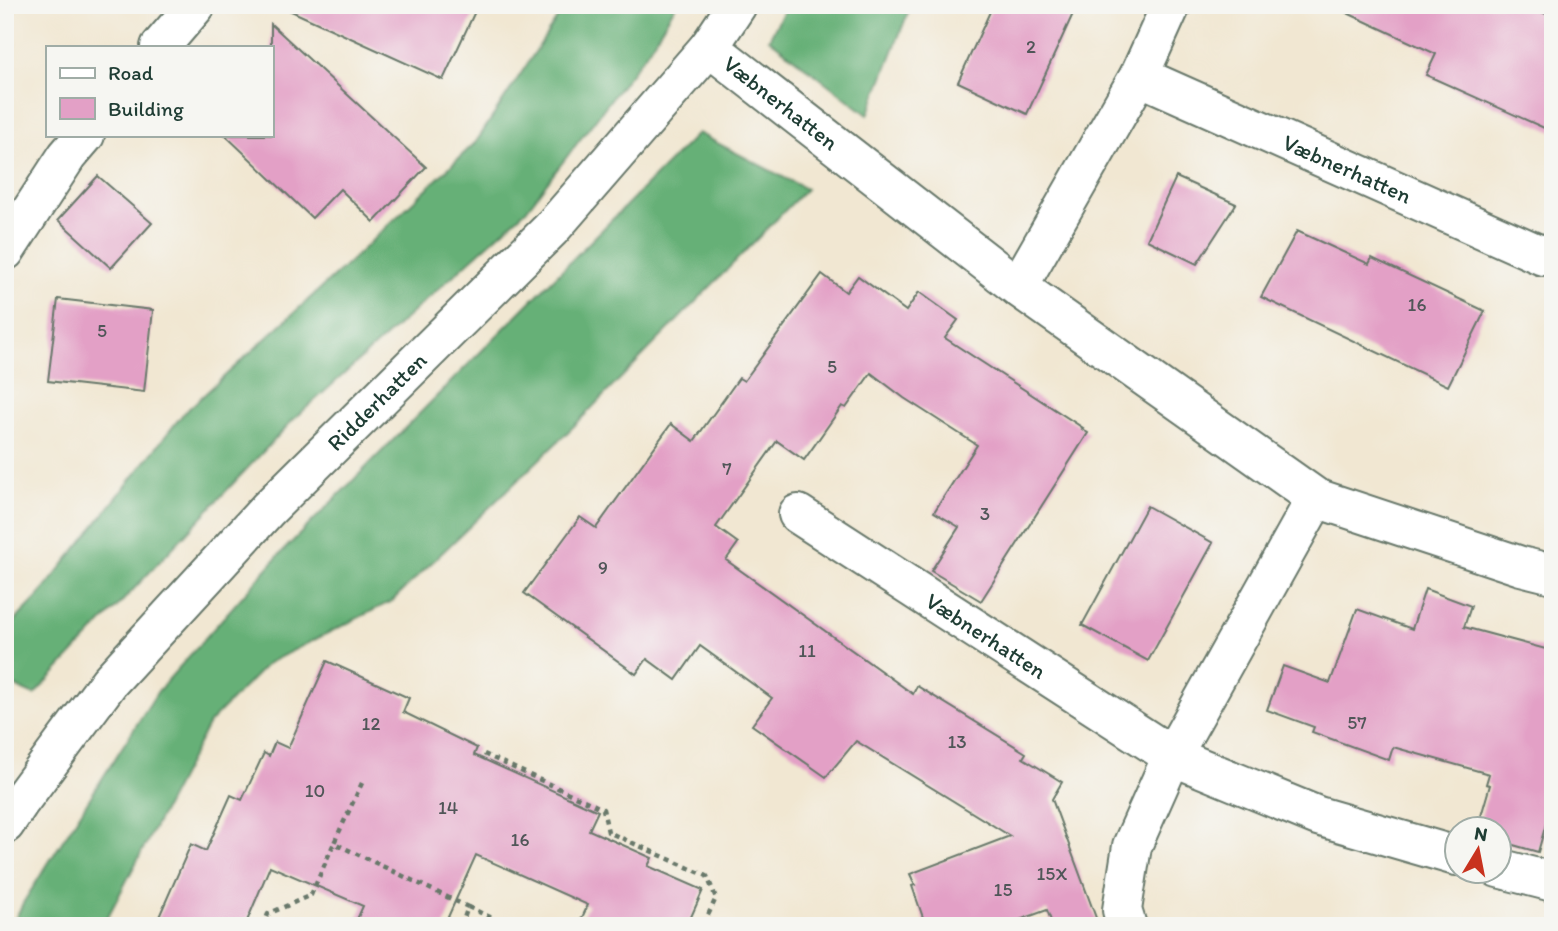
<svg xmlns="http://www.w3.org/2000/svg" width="1558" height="931" font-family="Itim,sans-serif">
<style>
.forest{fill:#66b077;stroke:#427656;stroke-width:2}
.building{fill:#e3a0c6}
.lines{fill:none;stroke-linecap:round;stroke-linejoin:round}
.minor-casing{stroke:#68786b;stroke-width:42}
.path{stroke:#68786b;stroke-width:4.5;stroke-dasharray:5 5;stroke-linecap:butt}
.minor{stroke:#fff;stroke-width:38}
.labels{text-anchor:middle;stroke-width:5;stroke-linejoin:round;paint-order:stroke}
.number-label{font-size:19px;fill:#505658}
.street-label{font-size:23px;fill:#1f3d34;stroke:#f6f6f2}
</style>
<rect width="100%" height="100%" fill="#f6f6f2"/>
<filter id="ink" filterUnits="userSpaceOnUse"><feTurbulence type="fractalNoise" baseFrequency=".0143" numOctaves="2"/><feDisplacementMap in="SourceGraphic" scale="14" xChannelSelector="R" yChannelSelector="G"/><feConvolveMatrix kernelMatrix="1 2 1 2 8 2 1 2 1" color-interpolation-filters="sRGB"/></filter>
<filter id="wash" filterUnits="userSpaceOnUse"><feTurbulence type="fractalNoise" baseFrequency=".00686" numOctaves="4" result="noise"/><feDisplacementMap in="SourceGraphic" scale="28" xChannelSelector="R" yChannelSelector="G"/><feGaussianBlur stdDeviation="1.57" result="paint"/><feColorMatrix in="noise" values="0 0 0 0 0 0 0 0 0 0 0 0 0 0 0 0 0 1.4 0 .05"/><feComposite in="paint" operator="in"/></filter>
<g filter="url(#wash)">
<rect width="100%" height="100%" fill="#f1e7d2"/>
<!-- forest -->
<g class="forest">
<path d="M566,5h110l-29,47 -121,158 -233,210 -259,275 -29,-13v-51l32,-33 146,-184 160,-146 133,-126z"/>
<path d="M787,5h124l-43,110 -99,-76z"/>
<path d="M698,133l108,56 -233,238 -181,174 -124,62 -59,60 -106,203h-91l11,-23 135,-212 122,-137z"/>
</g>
<g id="blocks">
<!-- building -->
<g class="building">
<path d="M278,5h200l-35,75z"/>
<path d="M993,5h84l-50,109 -69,-32z"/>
<path d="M1330,5h196l27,12v115l-127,-57 10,-21z"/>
<path d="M271,24l155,143 -52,55 -34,-33 -28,29 -87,-83h46z"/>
<path d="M98,176l54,47 -41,45 -53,-48z"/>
<path d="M1176,177l60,27 -39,60 -50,-24z"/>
<path d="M1297,231l72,33 3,-6 113,53 -37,75 -187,-89z"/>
<path d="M822,274l24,18 12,-16 48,35 13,-19 39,28 -13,18 138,90 -1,1 6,4 -107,168 -50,-30 28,-44 -25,-15 43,-67 -73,-47 -33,-25 -25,35 -4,-2 -38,54 -27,-19 -61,86 22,16 -12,17 187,134 4,-8 109,67 -3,5 39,24 -10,17 47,127h-46l-6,-16 -44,16h-77l-14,-40 3,-1 -5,-11 100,-38 -154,-95 -30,36 -74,-52 20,-27 -72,-52 -24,34 -29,-21 -11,15 -112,-81 56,-76 16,11 75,-104 23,17 45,-63 5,3z"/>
<path d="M58,299l95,11 -9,82 -96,-11z"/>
<path d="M1147,506l66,37 -65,118 -66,-36z"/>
<path d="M1425,589l46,17 -7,21 89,24v148l-15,53 -39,-11v-11h-22l13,-45 -4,-1 3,-10 -96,-27 -4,13 -77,-28 2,-5 -47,-17 16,-44 47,17 27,-74 55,20z"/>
<path d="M327,661l82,37 -6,14 74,36 -3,7 124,56 -9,19 63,28 -4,8 55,24 -16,36h-109l10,-21 -112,-50 -32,71h-90l9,-20 -93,-40 -25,60h-90l36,-82 15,7 25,-56 11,5 22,-47 5,3 6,-14 13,6z"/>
</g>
</g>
</g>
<g filter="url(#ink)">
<use href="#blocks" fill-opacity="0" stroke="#68786b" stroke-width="2"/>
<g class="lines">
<!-- minor casing -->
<g class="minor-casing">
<g id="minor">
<path d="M160,47l36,-42"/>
<path id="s1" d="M709,47l309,240 298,211 205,68 32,8"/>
<path id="s2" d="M1139,76l404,180 10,-5"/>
<path d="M5,251l62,-95 18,-21"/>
<path d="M1018,287l121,-211 32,-71"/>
<path id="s3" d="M798,514l374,242 146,60 138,40"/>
<path id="s4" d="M5,824l14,-21 90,-121 159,-173 283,-280 158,-182 28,-42"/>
<path d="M1498,868l55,14"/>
<path d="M1127,926l-5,-16 10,-64 40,-90 144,-258"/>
</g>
</g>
<!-- path -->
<g class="path">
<path d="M484,754l119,55 5,23 99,44 9,22 -13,28"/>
<path d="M362,783l-28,60 134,64 -7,19"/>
<path d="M468,907l42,19"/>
<path d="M263,926l5,-12 43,-19 23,-52"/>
</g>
<!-- minor -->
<use href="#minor" class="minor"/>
</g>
</g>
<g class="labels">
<!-- number labels -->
<g class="number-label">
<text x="1031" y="53">2</text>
<text x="1417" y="311">16</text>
<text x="102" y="337">5</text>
<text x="832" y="373">5</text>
<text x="727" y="475">7</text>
<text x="985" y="520">3</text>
<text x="603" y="574">9</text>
<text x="807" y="657">11</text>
<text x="1357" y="729">57</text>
<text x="371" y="730">12</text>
<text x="957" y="748">13</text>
<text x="315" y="797">10</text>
<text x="448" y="814">14</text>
<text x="520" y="846">16</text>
<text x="1052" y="880">15X</text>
<text x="1003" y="896">15</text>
</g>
<!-- street labels -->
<g class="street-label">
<text dy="8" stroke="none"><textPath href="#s1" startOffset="91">Væbnerhatten</textPath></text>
<text dy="8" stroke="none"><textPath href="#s2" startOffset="228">Væbnerhatten</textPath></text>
<text dy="8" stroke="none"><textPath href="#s4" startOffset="564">Ridderhatten</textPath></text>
<text dy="8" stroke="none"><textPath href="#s3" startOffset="224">Væbnerhatten</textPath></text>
</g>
</g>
<!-- margin -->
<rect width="1558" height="931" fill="none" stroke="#f6f6f2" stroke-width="28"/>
<!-- legend -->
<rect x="46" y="46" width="228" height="91" fill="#f6f6f2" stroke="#a0aca6" stroke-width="2"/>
<rect x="60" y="68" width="35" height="10" fill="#ffffff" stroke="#a0aca6" stroke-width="2"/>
<text x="108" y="80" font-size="21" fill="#1f3d34">Road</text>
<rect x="60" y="98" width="35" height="21" fill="#e3a0c6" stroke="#a0aca6" stroke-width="2"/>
<text x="108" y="116" font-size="21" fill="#1f3d34">Building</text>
<!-- north arrow -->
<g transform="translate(1478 850) rotate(10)"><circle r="33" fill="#f6f6f2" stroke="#a0aca6" stroke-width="2"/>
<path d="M0-5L12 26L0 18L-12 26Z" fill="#c8321e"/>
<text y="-10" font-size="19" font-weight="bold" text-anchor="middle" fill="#1f3d34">N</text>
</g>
</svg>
